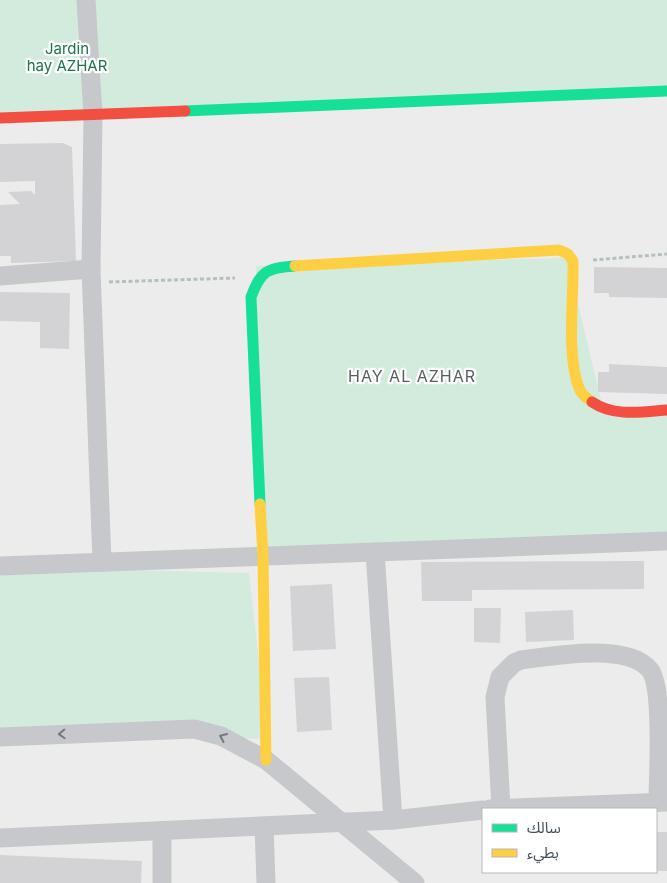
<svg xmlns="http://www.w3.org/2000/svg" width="667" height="883" font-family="Inter,'Noto Sans Arabic',sans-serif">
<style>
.green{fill:#d2ebdc}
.building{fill:#d3d3d5}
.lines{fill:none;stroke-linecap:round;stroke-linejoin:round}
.path{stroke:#b4c0bc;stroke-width:3;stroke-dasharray:4 2.5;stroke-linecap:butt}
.street{stroke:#c6c8cb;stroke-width:19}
.fast{stroke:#16e098;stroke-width:11}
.slow{stroke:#ffcf43;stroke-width:11}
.jam{stroke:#f24e42;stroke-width:11}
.oneway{stroke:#727980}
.labels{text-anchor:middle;stroke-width:4.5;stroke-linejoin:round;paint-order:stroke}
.park-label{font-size:15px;fill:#1b734b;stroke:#fff}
.neighbourhood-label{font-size:16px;letter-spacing:1px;fill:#595c60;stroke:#fff}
</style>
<rect width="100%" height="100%" fill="#edecec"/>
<!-- green -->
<g class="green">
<path d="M0,0h667v89l-667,31z"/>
<path d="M567,258l36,150 64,-1v136l-403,15 -8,-292z"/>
<path d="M0,567l249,6 19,167 -61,-5 -207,6z"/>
</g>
<!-- building -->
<g class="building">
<path d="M63,143l9,4 4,114 -65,2v-7h-11v-51l20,-1 -12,-12 23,-1 4,4v-14l-35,1v-38z"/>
<path d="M594,267l73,1v30l-58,-1v-4h-15z"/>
<path d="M0,292l70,1 -1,56 -29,-1v-26l-40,-1z"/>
<path d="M609,364l58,3v27l-69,-2v-20h11z"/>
<path d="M644,561v28l-172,1v11h-50l-1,-39z"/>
<path d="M332,584l4,65 -43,2 -3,-65z"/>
<path d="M474,608h27l-1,35 -26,-1z"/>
<path d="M573,610l1,30 -48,2 -1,-30z"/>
<path d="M329,677l3,53 -35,2 -3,-54z"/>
<rect x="656" y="832" width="11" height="39"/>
<path d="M0,855l142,6 -1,22h-141z"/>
</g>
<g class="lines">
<!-- path -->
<g class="path">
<path d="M593,260l74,-6"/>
<path d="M109,282l126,-4"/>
</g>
<!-- street -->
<g class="street">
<path d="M86,0l7,115 -2,154 11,293"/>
<path d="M0,276l91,-7"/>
<path d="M375,552l18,268"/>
<path d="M0,566l667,-25"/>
<path d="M0,737l194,-8 27,7 45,24 149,123"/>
<path d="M501,808l-6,-111 5,-20 14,-14 7,-3c31,-4 107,-18 129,10 14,18 8,106 8,132"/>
<path d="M490,809l177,-7"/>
<path d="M264,826l2,57"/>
<path d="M0,838l393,-18 90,-10"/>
<path d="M162,883v-52"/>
</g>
<!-- fast -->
<g class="fast">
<path d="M185,111l482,-20"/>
<path d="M260,504l-9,-207c10,-26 15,-29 44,-31"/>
</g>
<!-- slow -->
<g class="slow">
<path d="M295,266l264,-16 9,4 5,7c1,35 -7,95 6,127 2,6 7,10 13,14"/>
<path d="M260,504l3,52 3,204"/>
</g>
<!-- jam -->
<g class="jam">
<path d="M0,118l185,-7"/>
<path d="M592,402c22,15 50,10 75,8"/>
</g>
</g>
<!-- one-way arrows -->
<defs><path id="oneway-chevron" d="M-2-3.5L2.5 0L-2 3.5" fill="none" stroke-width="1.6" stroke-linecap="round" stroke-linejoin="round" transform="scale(1.25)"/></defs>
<g class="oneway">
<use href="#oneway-chevron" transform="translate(62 734) rotate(178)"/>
<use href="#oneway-chevron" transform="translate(223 737) rotate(-156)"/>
</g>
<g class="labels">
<!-- park labels -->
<g class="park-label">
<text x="67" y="54">Jardin<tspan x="67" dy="17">hay AZHAR</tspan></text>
</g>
<!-- neighbourhood labels -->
<g class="neighbourhood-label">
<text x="412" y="382">HAY AL AZHAR</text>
</g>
</g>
<!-- legend -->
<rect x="482" y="808" width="175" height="65" fill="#ffffff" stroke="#b5b8bc"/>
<rect x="492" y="824" width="25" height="8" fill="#16e098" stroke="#b5b8bc"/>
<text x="527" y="833" font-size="15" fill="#454e58">سالك</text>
<rect x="492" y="849" width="25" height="8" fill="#ffcf43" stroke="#b5b8bc"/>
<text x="527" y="858" font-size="15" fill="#454e58">بطيء</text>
</svg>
